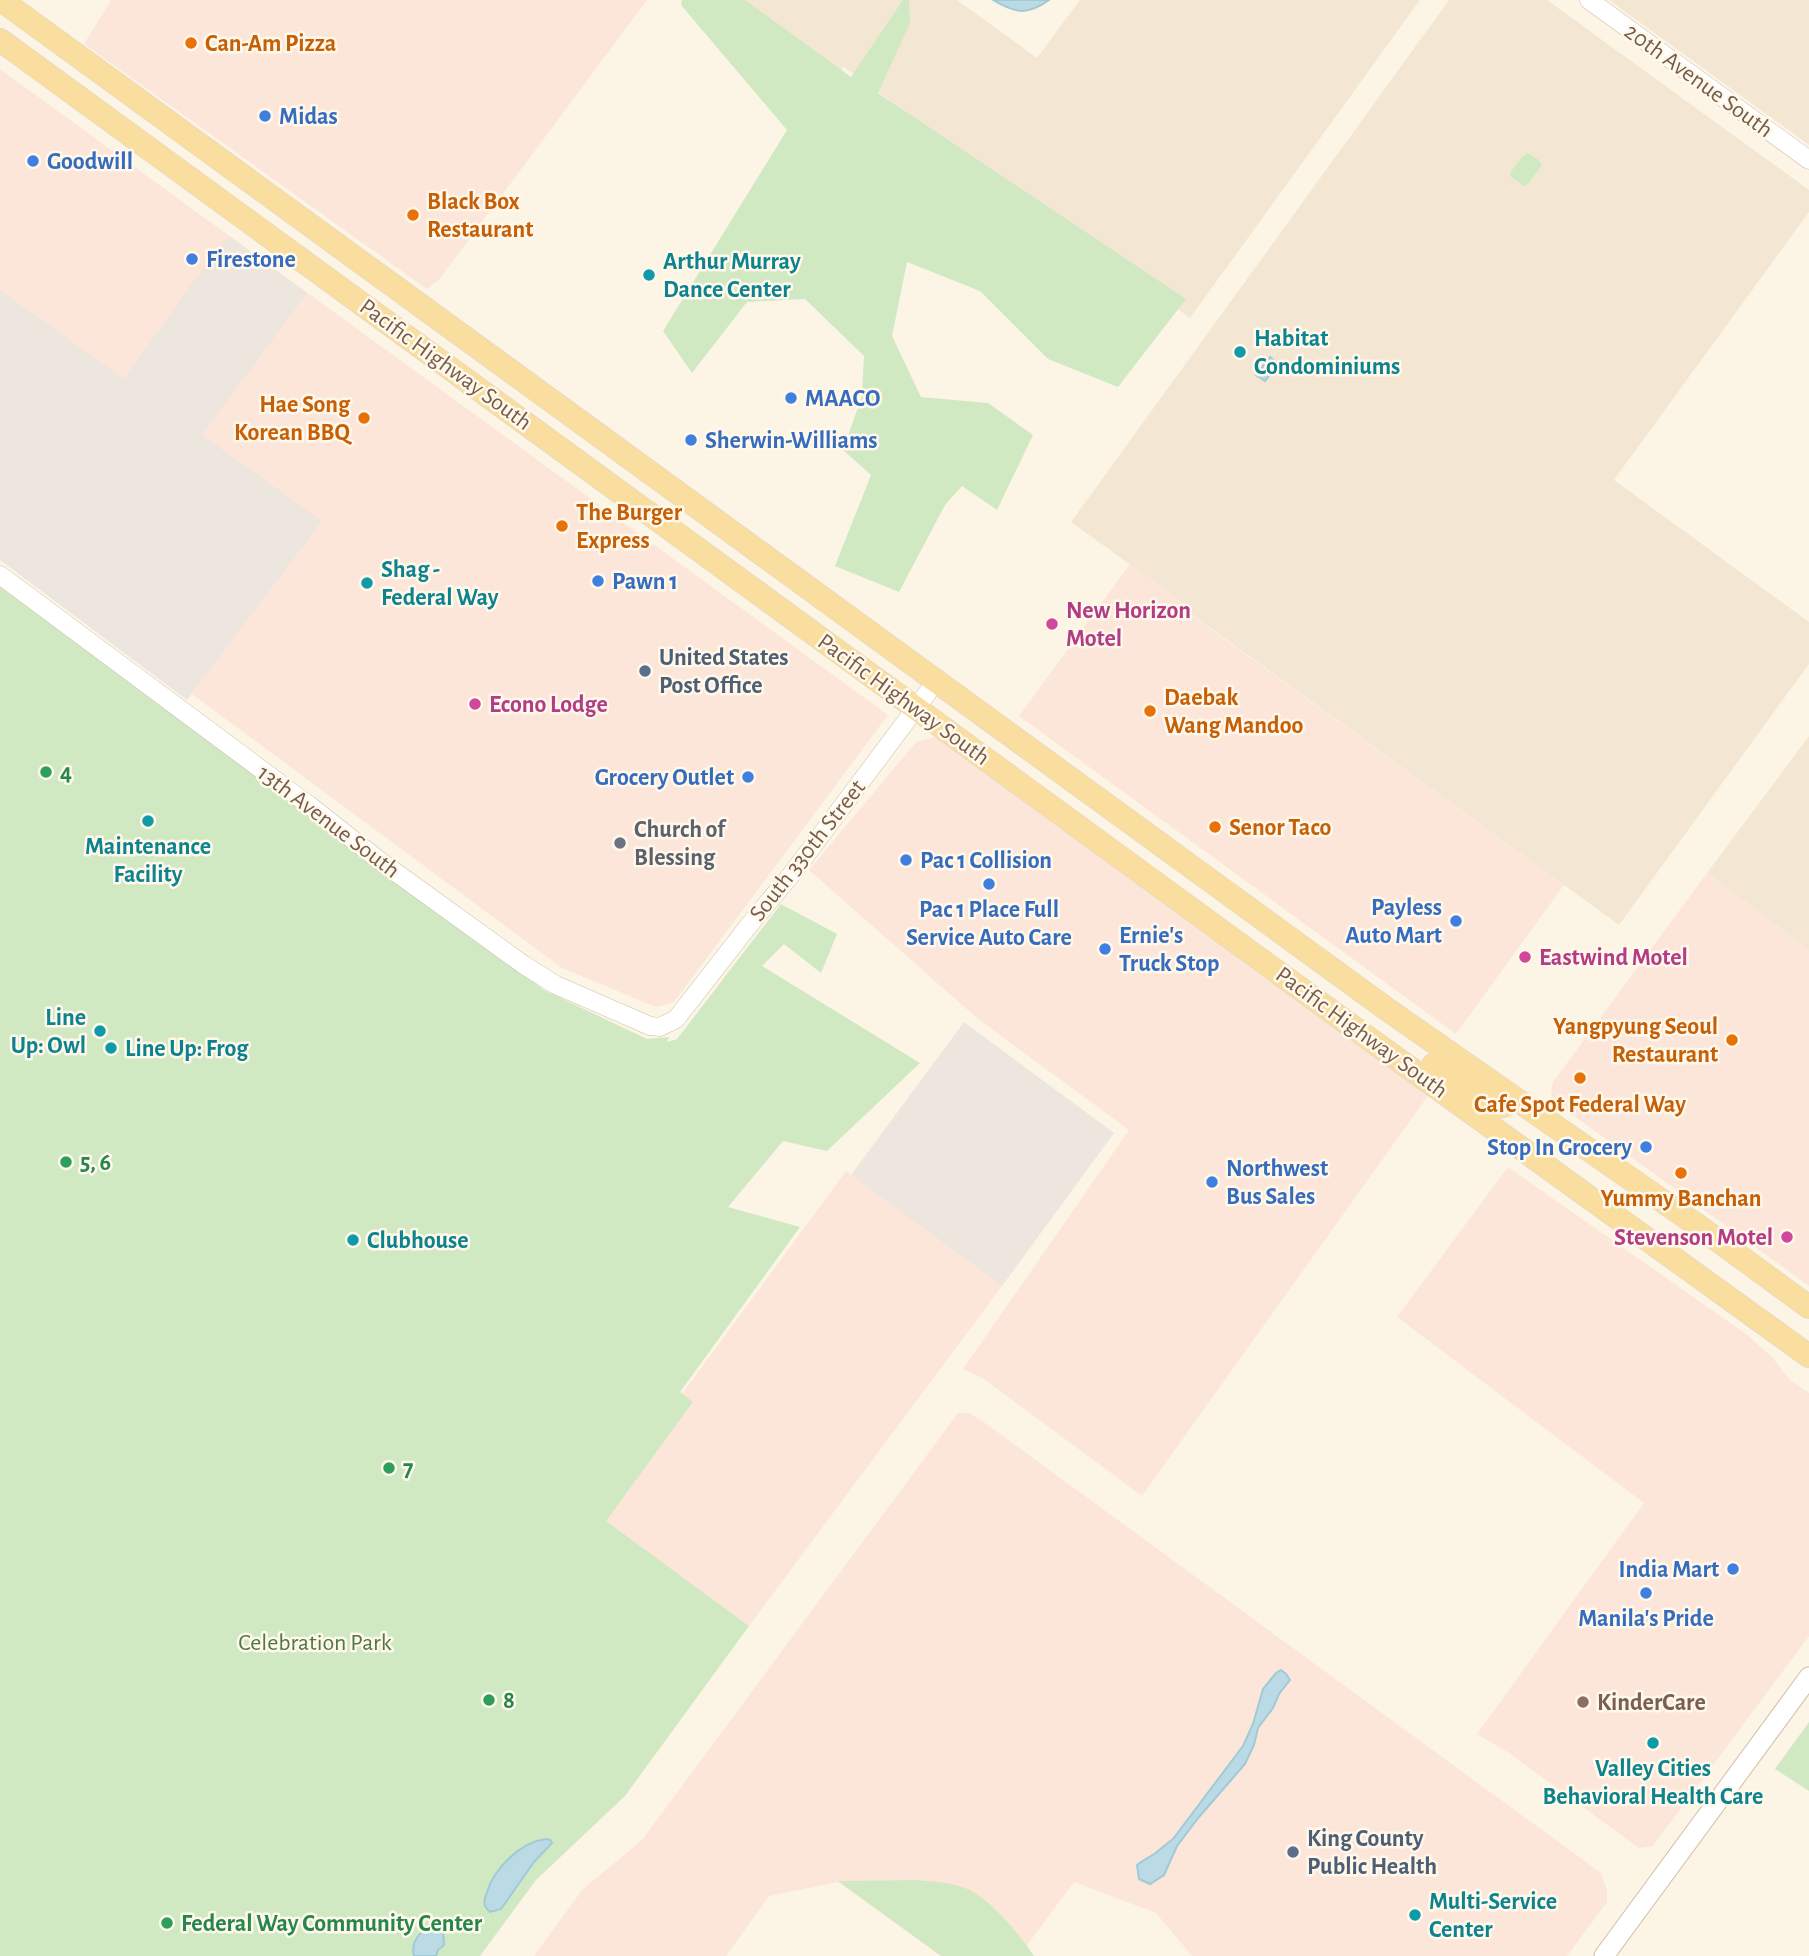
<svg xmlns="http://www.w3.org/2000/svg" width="1809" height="1956" font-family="'Alegreya Sans',sans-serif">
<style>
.residential{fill:#f3e7d3}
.commercial{fill:#fce6d9}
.industrial{fill:#ece6df}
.green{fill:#d0e9c3}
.water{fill:#badbe5;stroke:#a0cad6;stroke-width:2}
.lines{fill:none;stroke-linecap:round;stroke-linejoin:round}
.tertiary-casing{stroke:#cdbdab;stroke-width:19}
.secondary-casing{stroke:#d0bea9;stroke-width:21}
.primary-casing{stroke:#dbd5d0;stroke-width:24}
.tertiary{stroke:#fff;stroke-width:18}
.secondary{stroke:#fff;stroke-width:19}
.primary{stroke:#f9de9f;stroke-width:23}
.food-dot{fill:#e8710a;stroke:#fff8eb;stroke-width:2.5}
.shop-dot{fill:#3f7fe0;stroke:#fff8eb;stroke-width:2.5}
.culture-dot{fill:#0f9aa8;stroke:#fff8eb;stroke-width:2.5}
.hotel-dot{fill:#d1479c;stroke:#fff8eb;stroke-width:2.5}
.service-dot{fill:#5c6f8a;stroke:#fff8eb;stroke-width:2.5}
.leisure-dot{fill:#2e9e5b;stroke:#fff8eb;stroke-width:2.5}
.worship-dot{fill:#6b7280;stroke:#fff8eb;stroke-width:2.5}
.education-dot{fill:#8d6e63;stroke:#fff8eb;stroke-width:2.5}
.labels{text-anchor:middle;stroke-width:5;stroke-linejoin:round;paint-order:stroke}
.food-label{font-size:24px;font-weight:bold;fill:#c56008;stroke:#fff8eb;text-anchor:start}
.street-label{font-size:24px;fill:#745d4b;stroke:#fff8eb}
.shop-label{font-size:24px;font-weight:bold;fill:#366cbe;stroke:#fff8eb;text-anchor:start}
.culture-label{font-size:24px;font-weight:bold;fill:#0d838f;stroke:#fff8eb;text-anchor:start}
.hotel-label{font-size:24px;font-weight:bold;fill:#b23c85;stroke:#fff8eb;text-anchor:start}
.service-label{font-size:24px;font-weight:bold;fill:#4e5e75;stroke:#fff8eb;text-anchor:start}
.leisure-label{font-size:24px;font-weight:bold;fill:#27864d;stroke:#fff8eb;text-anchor:start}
.worship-label{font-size:24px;font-weight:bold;fill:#5b616d;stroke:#fff8eb;text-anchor:start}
.park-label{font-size:24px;fill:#4f7942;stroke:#fff8eb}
.education-label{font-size:24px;font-weight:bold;fill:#785e54;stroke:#fff8eb;text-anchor:start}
</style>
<rect width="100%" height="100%" fill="#fcf5e5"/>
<!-- residential -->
<g class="residential">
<path d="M714,0h243l80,58 43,-58h340l-230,318 -346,-251 -15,20z"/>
<path d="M1449,0h98l262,190v22l-195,268 195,142v42l-190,261 -436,-317 2,-4 -114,-82z"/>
<path d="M1609,0h200v145z"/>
<path d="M1809,736v214l-102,-77z"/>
</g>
<!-- commercial -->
<g class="commercial">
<path d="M111,0h536l-209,281 -11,8 -343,-245z"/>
<path d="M0,69l888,646 -214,287 -18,5 -94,-39 -562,-416z"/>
<path d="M1130,564l56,40 -3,5 381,276 -108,149 -437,-318z"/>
<path d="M952,733l483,353 -293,410 -158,-117 -21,-10 166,-239 -151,-111 -169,-149 107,-128z"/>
<path d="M1707,873l102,77v336l-254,-184 -4,-9 2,-11z"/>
<path d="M1508,1167l238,167 26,23 18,23 19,13v243l-156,210 -14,2 -130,-95 -32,-19 167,-231 -247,-186z"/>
<path d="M846,1171l156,115 -253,340 -144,-105 88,-119 -11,-8z"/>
<path d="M958,1413h11l12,7 620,453 6,17v12l-40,54h-375l-36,-43 -82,-31 -55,74h-78l-103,-74 -69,14 -43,60h-192l48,-66 60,-50z"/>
</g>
<!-- industrial -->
<g class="industrial">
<path d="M229,236l78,57 -105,142 120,86 -135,179 -187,-140v-270l124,89 74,-104z"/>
<path d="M964,1022l150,111 -112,153 -151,-111z"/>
</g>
<!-- green -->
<g class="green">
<path d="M682,0h63l106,77 52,-77h6l1,23 -32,70 308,206 -68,88 -70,-28 -68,-68 -73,-29 -15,74 29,61 67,6 45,32 -36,75 -35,-24 -17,19 -46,87 -64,-26 36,-91 -28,-25 19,-54 2,-40 -59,-57 -58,3 -55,71 -29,-42 124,-201 -106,-125z"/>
<path d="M1527,153l12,7 3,5 -15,20 -3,1 -13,-9 -1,-4 12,-16z"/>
<path d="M0,567l544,423 103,49 22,-2 -2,5 10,-3 104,-135 56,30 -16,39 -37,-29 -22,22 158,97 -93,88 -44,-10 -55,66 72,20 -120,165 13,10 -87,119 143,105 -124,170 -89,84 -56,76h-480z"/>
<path d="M1809,1722v69l-34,-22z"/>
<path d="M917,1880c16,2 33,2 48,8 24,9 55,47 69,68h-93l-103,-75z"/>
</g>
<!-- water -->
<g class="water">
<path d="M993,0h56c-22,16 -34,13 -56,0z"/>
<path d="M1270,357l8,7 -13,17 -9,-6z"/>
<path d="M1281,1670l5,4 4,6 -11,14 -6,14 -15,20 -4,17 -9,19 -46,53 -22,29 -13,29 -14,9 -11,-5 -2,-14c6,-5 11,-7 17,-11 6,-4 12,-10 19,-15l70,-93 10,-22 10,-35 13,-16z"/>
<path d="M546,1839l4,1 2,3 -18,19 -33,47 -11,3c-8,-7 -6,-11 -3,-20 7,-23 33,-50 59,-53z"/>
<path d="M436,1925l7,5 1,15 -6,5 -2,6h-22c-4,-15 8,-28 22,-31z"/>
</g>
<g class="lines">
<!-- tertiary casing -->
<g class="tertiary-casing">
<g id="tertiary">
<path d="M1589,0l220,160"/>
<path d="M0,575l309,230 71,56 144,104 32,20 94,41 10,1 16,-8 74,-95 41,-49 146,-195"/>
</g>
</g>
<!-- secondary casing -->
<g class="secondary-casing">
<path id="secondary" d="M1604,1956l205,-279"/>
</g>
<!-- primary casing -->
<g class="primary-casing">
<g id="primary">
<path d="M1,0l1387,1010 306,213 115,84"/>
<path d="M0,40l1346,982 463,334"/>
<path d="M1433,1065l58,40c9,4 15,0 23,-5"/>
</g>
</g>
<!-- tertiary -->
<use href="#tertiary" class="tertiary"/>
<!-- secondary -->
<use href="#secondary" class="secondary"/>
<!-- primary -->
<use href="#primary" class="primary"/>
</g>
<!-- markers -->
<g class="food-dot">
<circle cx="191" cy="43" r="7"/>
<circle cx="413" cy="215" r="7"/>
<circle cx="364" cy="418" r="7"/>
<circle cx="562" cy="526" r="7"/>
<circle cx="1150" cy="711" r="7"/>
<circle cx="1215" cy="827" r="7"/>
<circle cx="1732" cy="1040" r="7"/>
<circle cx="1580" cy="1078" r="7"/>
<circle cx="1681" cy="1173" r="7"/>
</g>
<g class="shop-dot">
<circle cx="265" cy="116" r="7"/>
<circle cx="33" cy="161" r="7"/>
<circle cx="192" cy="259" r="7"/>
<circle cx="791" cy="398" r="7"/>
<circle cx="691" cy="440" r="7"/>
<circle cx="598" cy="581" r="7"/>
<circle cx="748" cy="777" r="7"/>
<circle cx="906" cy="860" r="7"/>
<circle cx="989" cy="884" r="7"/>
<circle cx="1456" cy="921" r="7"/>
<circle cx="1105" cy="949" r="7"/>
<circle cx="1646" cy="1147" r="7"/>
<circle cx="1212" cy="1182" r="7"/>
<circle cx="1733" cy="1569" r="7"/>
<circle cx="1646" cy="1593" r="7"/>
</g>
<g class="culture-dot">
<circle cx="649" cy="275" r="7"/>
<circle cx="1240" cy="352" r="7"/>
<circle cx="367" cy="583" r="7"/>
<circle cx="148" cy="821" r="7"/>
<circle cx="100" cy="1031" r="7"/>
<circle cx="111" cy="1048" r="7"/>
<circle cx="353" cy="1240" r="7"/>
<circle cx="1653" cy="1743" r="7"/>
<circle cx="1415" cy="1915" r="7"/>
</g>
<g class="hotel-dot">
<circle cx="1052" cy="624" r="7"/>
<circle cx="475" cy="704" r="7"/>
<circle cx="1525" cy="957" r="7"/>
<circle cx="1787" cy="1237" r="7"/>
</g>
<g class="service-dot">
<circle cx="645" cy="671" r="7"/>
<circle cx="1293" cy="1852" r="7"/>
</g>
<g class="leisure-dot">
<circle cx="46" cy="772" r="7"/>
<circle cx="66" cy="1162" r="7"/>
<circle cx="389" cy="1468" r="7"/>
<circle cx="489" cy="1700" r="7"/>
<circle cx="167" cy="1923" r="7"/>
</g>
<circle class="worship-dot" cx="620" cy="843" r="7"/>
<circle class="education-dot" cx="1583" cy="1702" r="7"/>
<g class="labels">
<!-- food labels -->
<g class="food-label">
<text x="205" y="51">Can-Am Pizza</text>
<text x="427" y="209">Black Box<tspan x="427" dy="28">Restaurant</tspan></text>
<text x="350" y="412" text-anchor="end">Hae Song<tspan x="350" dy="28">Korean BBQ</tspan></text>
<text x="576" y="520">The Burger<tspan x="576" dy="28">Express</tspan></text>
<text x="1164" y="705">Daebak<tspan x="1164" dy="28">Wang Mandoo</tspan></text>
<text x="1229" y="835">Senor Taco</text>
<text x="1718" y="1034" text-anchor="end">Yangpyung Seoul<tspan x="1718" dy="28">Restaurant</tspan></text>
<text x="1580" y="1112" text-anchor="middle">Cafe Spot Federal Way</text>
<text x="1681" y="1206" text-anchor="middle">Yummy Banchan</text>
</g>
<!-- street labels -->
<g class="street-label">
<text transform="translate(1699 80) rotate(36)" y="8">20th Avenue South</text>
<text transform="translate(446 364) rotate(36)" y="8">Pacific Highway South</text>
<text transform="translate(904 699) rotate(36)" y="8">Pacific Highway South</text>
<text transform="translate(329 821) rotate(37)" y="8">13th Avenue South</text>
<text transform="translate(807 850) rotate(-52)" y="8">South 330th Street</text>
<text transform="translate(1362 1032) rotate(36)" y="8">Pacific Highway South</text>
</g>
<!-- shop labels -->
<g class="shop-label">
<text x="279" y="124">Midas</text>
<text x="47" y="169">Goodwill</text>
<text x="206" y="267">Firestone</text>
<text x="805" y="406">MAACO</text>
<text x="705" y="448">Sherwin-Williams</text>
<text x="612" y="589">Pawn 1</text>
<text x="734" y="785" text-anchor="end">Grocery Outlet</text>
<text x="920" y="868">Pac 1 Collision</text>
<text x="1442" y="915" text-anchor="end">Payless<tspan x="1442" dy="28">Auto Mart</tspan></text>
<text x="989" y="917" text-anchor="middle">Pac 1 Place Full<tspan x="989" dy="28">Service Auto Care</tspan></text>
<text x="1119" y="943">Ernie's<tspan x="1119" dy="28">Truck Stop</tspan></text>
<text x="1632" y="1155" text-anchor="end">Stop In Grocery</text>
<text x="1226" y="1176">Northwest<tspan x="1226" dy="28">Bus Sales</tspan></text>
<text x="1719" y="1577" text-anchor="end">India Mart</text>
<text x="1646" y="1626" text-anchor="middle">Manila's Pride</text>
</g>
<!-- culture labels -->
<g class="culture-label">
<text x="663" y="269">Arthur Murray<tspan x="663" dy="28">Dance Center</tspan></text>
<text x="1254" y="346">Habitat<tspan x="1254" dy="28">Condominiums</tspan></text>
<text x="381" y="577">Shag -<tspan x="381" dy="28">Federal Way</tspan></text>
<text x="148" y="854" text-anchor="middle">Maintenance<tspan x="148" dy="28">Facility</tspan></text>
<text x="86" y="1025" text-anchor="end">Line<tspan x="86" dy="28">Up: Owl</tspan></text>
<text x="125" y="1056">Line Up: Frog</text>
<text x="367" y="1248">Clubhouse</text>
<text x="1653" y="1776" text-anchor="middle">Valley Cities<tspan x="1653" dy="28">Behavioral Health Care</tspan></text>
<text x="1429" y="1909">Multi-Service<tspan x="1429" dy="28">Center</tspan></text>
</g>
<!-- hotel labels -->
<g class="hotel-label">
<text x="1066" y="618">New Horizon<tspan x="1066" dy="28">Motel</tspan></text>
<text x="489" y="712">Econo Lodge</text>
<text x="1539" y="965">Eastwind Motel</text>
<text x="1773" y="1245" text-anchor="end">Stevenson Motel</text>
</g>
<!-- service labels -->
<g class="service-label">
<text x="659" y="665">United States<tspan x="659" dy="28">Post Office</tspan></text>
<text x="1307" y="1846">King County<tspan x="1307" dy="28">Public Health</tspan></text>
</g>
<!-- leisure labels -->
<g class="leisure-label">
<text x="60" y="780">4</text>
<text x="80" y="1170">5, 6</text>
<text x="403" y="1476">7</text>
<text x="503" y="1708">8</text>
<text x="181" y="1931">Federal Way Community Center</text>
</g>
<!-- worship labels -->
<g class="worship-label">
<text x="634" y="837">Church of<tspan x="634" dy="28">Blessing</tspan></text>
</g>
<!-- park labels -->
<g class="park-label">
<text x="315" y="1650">Celebration Park</text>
</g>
<!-- education labels -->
<g class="education-label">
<text x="1597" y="1710">KinderCare</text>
</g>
</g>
</svg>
